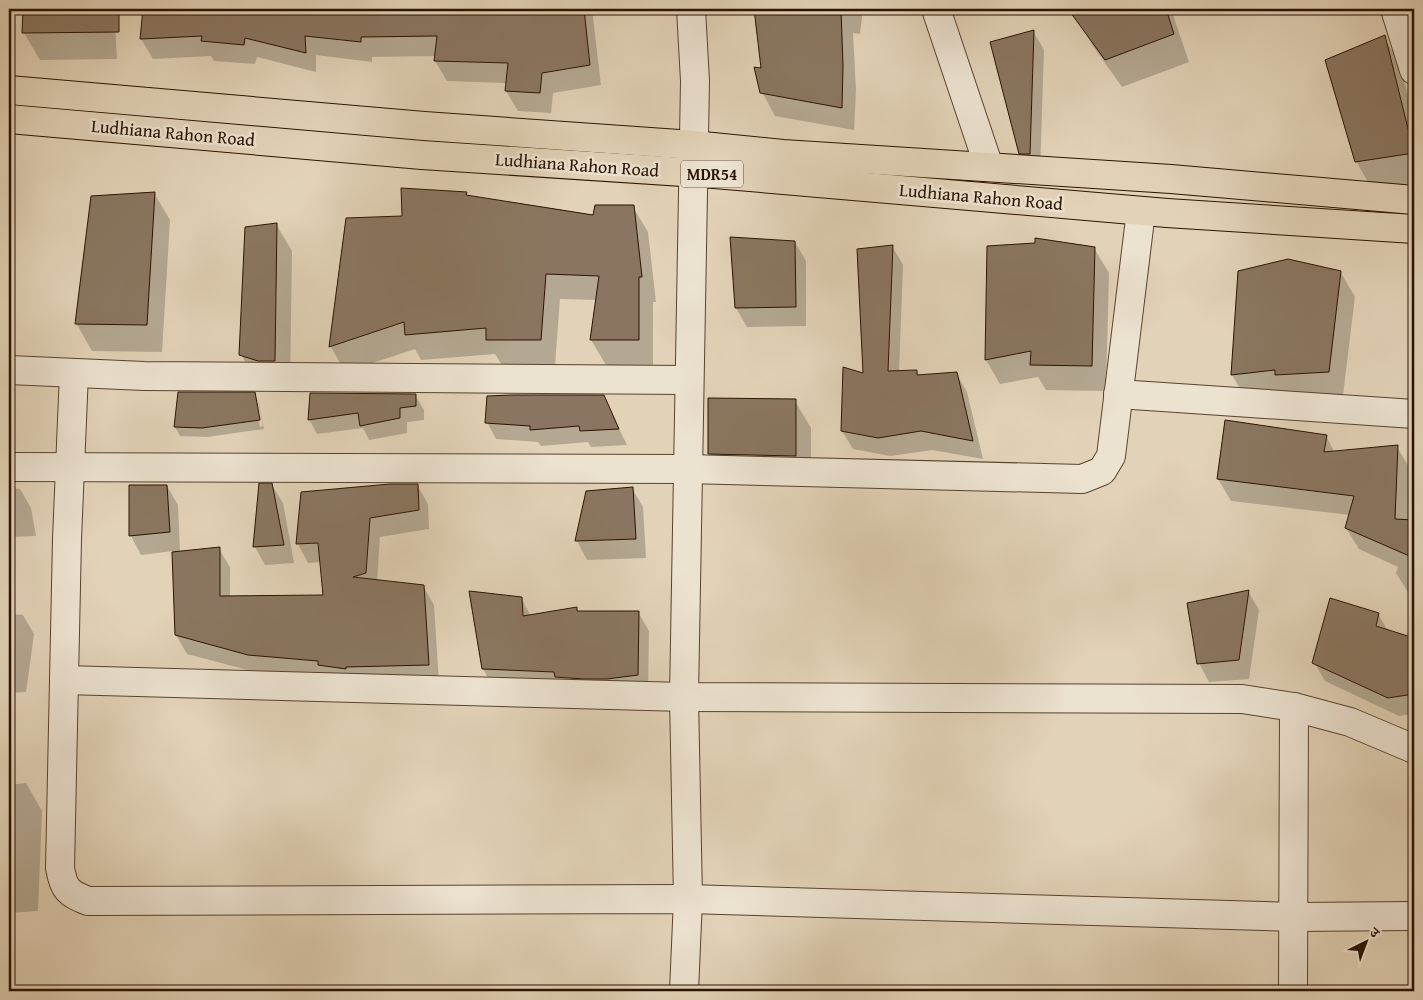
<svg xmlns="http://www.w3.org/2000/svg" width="1423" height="1000" font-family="'Gentium Book Plus','Noto Serif Devanagari',serif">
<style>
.shadow{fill:#0003;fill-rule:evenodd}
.building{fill:#8a7660;stroke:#2a1301}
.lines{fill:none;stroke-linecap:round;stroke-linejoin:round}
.minor-casing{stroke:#58432e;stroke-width:30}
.primary-casing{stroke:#2a1301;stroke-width:30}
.minor{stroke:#ece2d0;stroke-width:28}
.primary{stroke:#e2d2b7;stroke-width:28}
.labels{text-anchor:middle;stroke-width:5;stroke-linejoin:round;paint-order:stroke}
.shield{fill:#ece2d0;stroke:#64513f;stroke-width:1}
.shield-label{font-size:16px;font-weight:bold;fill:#2a1301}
.street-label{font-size:18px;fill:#2a1301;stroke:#ece2d0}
</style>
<rect width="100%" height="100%" fill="#e2d2b7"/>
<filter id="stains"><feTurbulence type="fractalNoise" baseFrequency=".004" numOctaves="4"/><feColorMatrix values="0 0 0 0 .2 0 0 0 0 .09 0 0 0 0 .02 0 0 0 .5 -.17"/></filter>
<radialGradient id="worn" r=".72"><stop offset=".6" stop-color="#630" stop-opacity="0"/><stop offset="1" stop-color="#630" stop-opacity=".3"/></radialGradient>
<!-- shadow -->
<g class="shadow">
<path d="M24,9h90l3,50 -77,1 -16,-27z"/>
<path d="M144,9h232v2l31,-2h185l9,76 -48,8 -2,20 -33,-2 -12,-20 1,-8 -60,-2 -12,-20 1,-5 -64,1v5l-56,-7v17l-59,-15 -2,7 -41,-3 -3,-5 -58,3 -12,-20z"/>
<path d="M758,9h105l-3,25 -7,-1 3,57 -2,40 -79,-14 -13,-24 1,-22 -6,-53z"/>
<path d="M965,9h71l-1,6 -68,-2z"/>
<path d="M1087,9h84l18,53 -67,25 -29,-41 -16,-27 14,-4z"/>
<path d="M1033,31l11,19 -4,123 -9,-1 -11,-19z"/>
<path d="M1384,37l16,27 14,56v63l-42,6 -16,-28z"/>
<path d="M154,193l16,27 -8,132 -70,-1 -16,-28z"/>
<path d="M466,193l2,4 126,20 39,-10 15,25 8,70h-3v64l-47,-1 -15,-25 6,-40 -37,-1 -5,66h-53l-7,-11 -74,6 -6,-11 -70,23 -14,-25 16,-128 56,-2z"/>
<path d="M276,224l16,27 -2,137 -34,-6 -15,-28z"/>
<path d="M795,242l11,19v65l-59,1 -11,-19z"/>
<path d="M892,246l11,19 -4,107 17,-1 4,5 36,-3 11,19 16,67 -51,-9 -42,6 -37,-7 -11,-18 22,-56z"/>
<path d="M1094,248l15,25 -3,118 -60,-1 -8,-13 -38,7 -14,-24z"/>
<path d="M1341,273l14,24 -12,98 -97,4 -14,-24z"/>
<path d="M1414,361v33l-3,-6z"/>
<path d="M254,394l5,9 5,26 -57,8 -27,-1 -5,-9zM255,401h3l5,25 -3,1z"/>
<path d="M415,395l9,15v10l-17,2v11l-38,7 -6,-12 -46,6 -8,-15z"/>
<path d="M603,396l24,49 -36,2 -3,-5 -47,4 -3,-4 -42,-3 -9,-17z"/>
<path d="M795,401l16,27v55l-86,-2 -16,-27z"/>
<path d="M1326,436l9,17 62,-6 13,22 -2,52h6v74l-5,-1 -13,-21 2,-6 -39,-18 -13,-21 4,-13 -119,-14 -13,-22z"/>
<path d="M272,485l11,18 11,60 -29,2 -10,-18z"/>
<path d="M417,485l11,19 1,25 -49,8 -3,44 46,5 11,19 5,78 -180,-10 -72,-19 -11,-19 -3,-84 -32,4 -10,-19 -1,-50h37l11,19 2,47 39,-3 11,18v30l94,-1 -3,-34 -13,1 -10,-19z"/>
<path d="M9,488l11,1 11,19 5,28 -27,1z"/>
<path d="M632,488l11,19 3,51 -59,2 -10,-19 10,-49z"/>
<path d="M1248,591l11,19 -10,69 -40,3 -10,-19z"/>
<path d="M521,598l10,18 45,-8 2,4h60l11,19 -1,62 -154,-5 -11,-19z"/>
<path d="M9,614l14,1 11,19 -8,58 -17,1z"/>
<path d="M1378,614l10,17 26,8v75l-15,2 -74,-35 -11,-19z"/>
<path d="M26,783l16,28 -4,100 -29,2v-128z"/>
</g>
<!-- building -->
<g class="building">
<path d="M23,9h96v23l-97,1z"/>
<path d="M143,9h441l6,56 -48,8 -2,20 -35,-2 3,-28 -74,-2 3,-25 -76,1v5l-56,-6 1,17 -61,-15 -1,7 -43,-4 1,-5 -62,3z"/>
<path d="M754,9h87l2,57 -1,42 -82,-15 -6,-26 7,1z"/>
<path d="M1068,9h98l8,25 -69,26z"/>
<path d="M1034,30l-4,124h-11l-29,-112z"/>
<path d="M1385,35l29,118 -59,9 -30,-102z"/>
<path d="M401,188l66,4 -1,3 127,20 2,-10h39l8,72h-3v63h-49l9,-64 -53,-2 -5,66h-55v-12l-81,7 -1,-13 -75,25 17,-129 56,-2z"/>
<path d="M155,192l-8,133 -72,-1 16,-128z"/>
<path d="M277,223l-2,138h-17l-19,-6 6,-128z"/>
<path d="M730,237l65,4 1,66 -61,1z"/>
<path d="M1035,238l60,9 -3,119 -62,-1 1,-14 -46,9 2,-114 48,-3z"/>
<path d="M893,245l-5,126 29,-1v5l40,-3 16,69 -52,-10 -43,7 -37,-7 2,-64 20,6 -6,-124z"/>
<path d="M1288,259l53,12 -12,101 -54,3v-5l-44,5 7,-104z"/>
<path d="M178,392h77l5,28 -58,8 -28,-1z"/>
<path d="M310,393l106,1v12l-16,2v10l-40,8 -2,-13 -50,7z"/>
<path d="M511,395h93l15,34 -39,2 -1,-5 -49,4v-4l-45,-3 2,-27z"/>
<path d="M708,398l88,1v57l-88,-2z"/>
<path d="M1225,420l102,15 -3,17 74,-7 -3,74 19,1v38l-69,-30 9,-32 -137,-17z"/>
<path d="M259,483h13l12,62 -31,2z"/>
<path d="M390,484h28l1,26 -49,8 -4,55 -13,4 71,8 5,80 -83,2v2l-28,-4v-4l-70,-6 -73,-20 -3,-83 48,-5v49l103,-1 -5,-52 -22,1 5,-52z"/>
<path d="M129,485h38l3,47 -41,4z"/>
<path d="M633,487l3,52 -61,2 11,-50z"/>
<path d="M1249,590l-10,70 -42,4 -10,-61z"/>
<path d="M469,591l53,6 1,19 54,-9v4h62l-1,64 -31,4h-23l-29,-2 -1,-5 -72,-3z"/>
<path d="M1330,598l49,15 -3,13 38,12v56l-26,4 -76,-35z"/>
</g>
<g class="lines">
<!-- minor casing -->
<g class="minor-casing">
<g id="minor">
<path d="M936,9l53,158"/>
<path d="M1395,9l19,61"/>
<path d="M9,370l135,6 545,4"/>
<path d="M74,373l-7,166 -7,329c4,22 8,25 28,33l600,-2 607,18 119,-1"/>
<path d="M1118,394l296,20"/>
<path d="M9,467l678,2 395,10 20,-8 9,-15 30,-245"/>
<path d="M64,680l620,17 558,2 52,8 56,15 64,27"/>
<path d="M684,991l4,-92 -4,-202 11,-616 -4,-72"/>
<path d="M1293,991l1,-284"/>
</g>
</g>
<!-- primary casing -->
<g class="primary-casing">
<g id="primary">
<path d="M9,90l415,36 269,19 90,9 388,25 243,21"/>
<path d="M9,119l413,36 292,19 453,39 247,16"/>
</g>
</g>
<!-- minor -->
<use href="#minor" class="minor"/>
<!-- primary -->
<use href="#primary" class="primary"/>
</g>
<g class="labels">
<!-- shield labels -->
<rect class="shield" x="681" y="160.5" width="62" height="27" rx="4"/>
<g class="shield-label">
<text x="712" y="180">MDR54</text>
</g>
<!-- street labels -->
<g class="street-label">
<text transform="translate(173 133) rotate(5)" y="6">Ludhiana Rahon Road</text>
<text transform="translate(577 165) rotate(4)" y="6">Ludhiana Rahon Road</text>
<text transform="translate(981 197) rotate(5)" y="6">Ludhiana Rahon Road</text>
</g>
</g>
<!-- margin -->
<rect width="1423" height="1000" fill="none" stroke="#e2d2b7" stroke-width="30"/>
<rect x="10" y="10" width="1403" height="980" fill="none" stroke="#2a1301" stroke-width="2.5"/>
<rect x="15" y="15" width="1393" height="970" fill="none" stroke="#2a1301"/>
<!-- north arrow -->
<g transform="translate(1366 942) rotate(42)" stroke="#ece2d0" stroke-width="4" paint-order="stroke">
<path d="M0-4L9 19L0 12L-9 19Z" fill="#2a1301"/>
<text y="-8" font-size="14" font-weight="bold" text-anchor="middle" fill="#2a1301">उ</text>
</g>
<rect width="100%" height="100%" filter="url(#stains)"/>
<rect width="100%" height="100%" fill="url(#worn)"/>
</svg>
